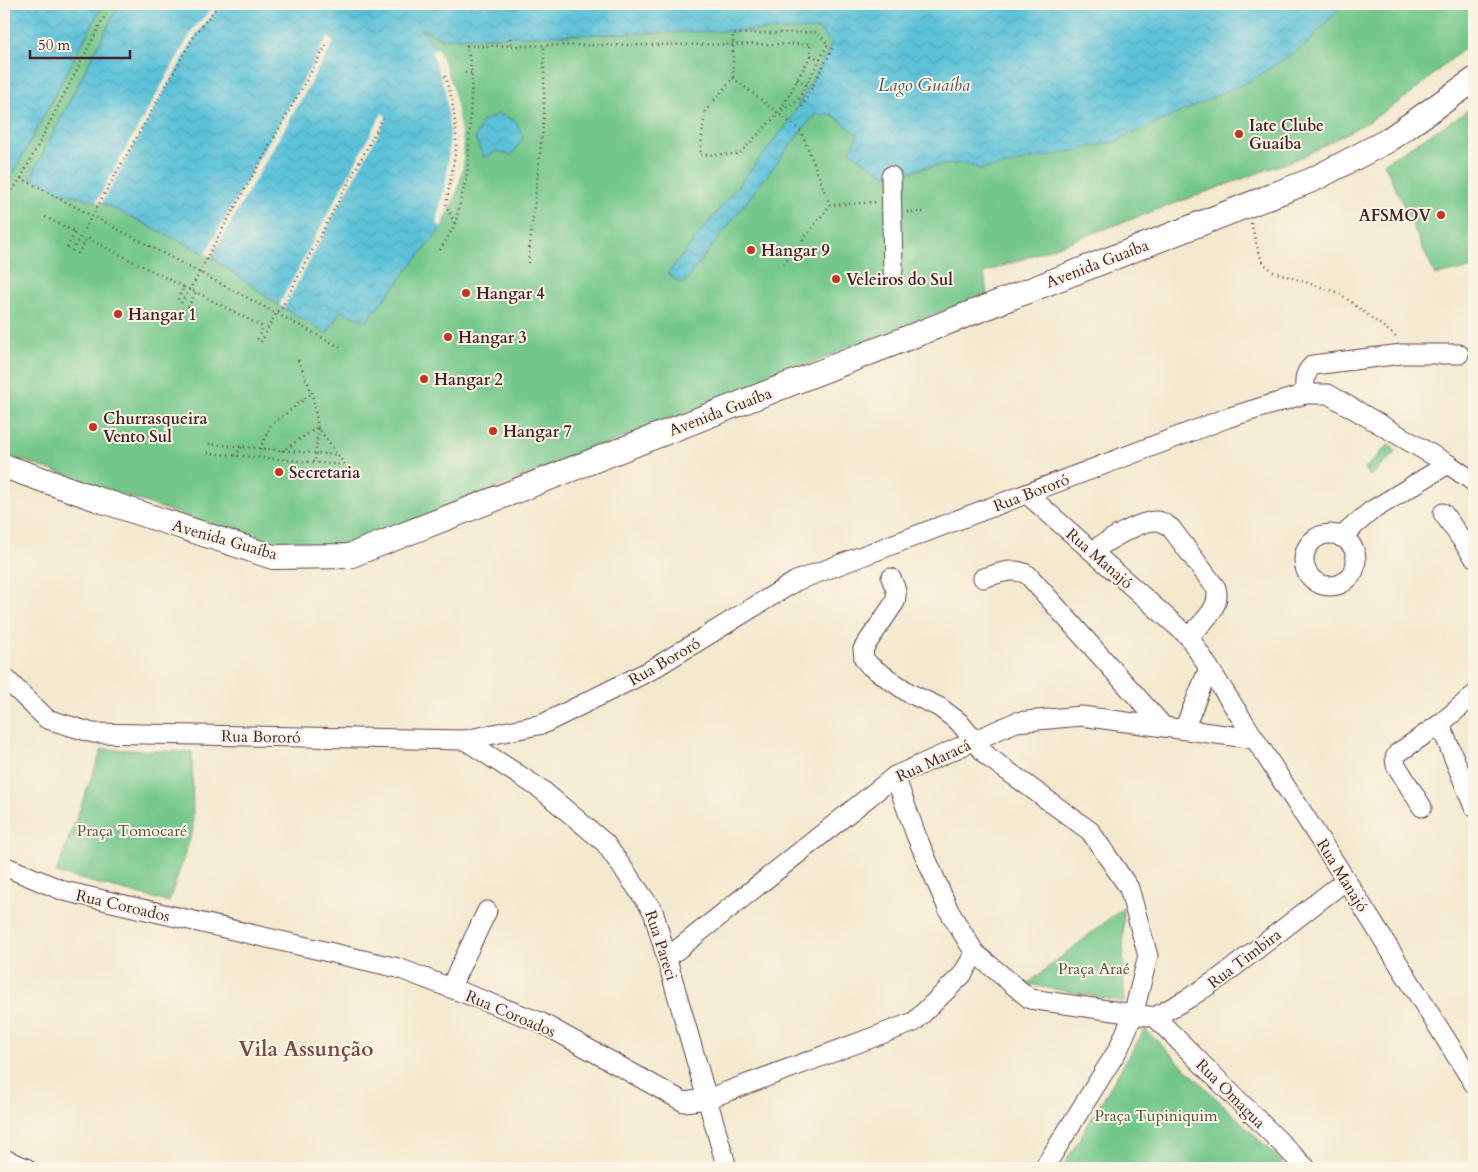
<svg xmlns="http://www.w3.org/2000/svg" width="1478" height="1172" font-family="Cardo,serif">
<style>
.park{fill:#73c78b;stroke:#5e735b}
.garden{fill:url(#garden-furrows);stroke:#5e735b}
.water{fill:url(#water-waves);stroke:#537082}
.pier{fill:#f3e9cf}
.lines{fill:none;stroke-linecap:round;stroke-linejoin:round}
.minor-casing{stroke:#633d44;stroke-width:21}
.major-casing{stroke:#633d44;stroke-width:26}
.path{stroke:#633d44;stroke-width:2.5;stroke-dasharray:1 4;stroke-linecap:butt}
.minor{stroke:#fff;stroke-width:19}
.major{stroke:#fff;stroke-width:24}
.poi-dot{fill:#c8321e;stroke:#fcf5e5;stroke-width:2}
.labels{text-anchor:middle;stroke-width:4;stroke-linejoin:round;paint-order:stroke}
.poi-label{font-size:16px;font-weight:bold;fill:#4a1f2b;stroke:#fcf5e5;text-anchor:start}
.street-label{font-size:16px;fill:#4a1f2b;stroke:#fcf5e5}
.park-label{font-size:16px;fill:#565148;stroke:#fcf5e5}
.water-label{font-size:18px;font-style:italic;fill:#505868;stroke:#fcf5e5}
.district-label{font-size:21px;font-weight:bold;fill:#7b484a;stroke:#fcf5e5}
</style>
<defs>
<pattern id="garden-furrows" width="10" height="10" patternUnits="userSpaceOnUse" patternTransform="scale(1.25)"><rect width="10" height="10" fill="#73c78b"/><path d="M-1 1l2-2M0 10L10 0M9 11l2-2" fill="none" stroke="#65aa78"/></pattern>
<pattern id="water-waves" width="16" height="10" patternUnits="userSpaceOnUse" patternTransform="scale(1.25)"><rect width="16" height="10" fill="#5cc2d9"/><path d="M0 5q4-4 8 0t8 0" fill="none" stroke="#52a6ba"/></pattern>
</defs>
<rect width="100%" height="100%" fill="#fcf5e5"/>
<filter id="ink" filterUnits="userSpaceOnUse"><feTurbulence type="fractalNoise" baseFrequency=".02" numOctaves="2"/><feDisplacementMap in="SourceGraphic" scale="10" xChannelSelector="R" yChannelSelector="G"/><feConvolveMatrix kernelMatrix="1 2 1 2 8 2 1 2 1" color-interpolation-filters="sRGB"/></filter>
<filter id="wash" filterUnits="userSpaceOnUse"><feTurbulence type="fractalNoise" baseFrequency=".0096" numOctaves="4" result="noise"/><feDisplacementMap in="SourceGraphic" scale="20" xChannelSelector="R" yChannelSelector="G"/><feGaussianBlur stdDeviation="1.12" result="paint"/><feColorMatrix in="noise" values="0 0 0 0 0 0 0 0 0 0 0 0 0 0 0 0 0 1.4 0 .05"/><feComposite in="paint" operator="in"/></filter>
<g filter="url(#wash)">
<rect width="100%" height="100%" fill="#f3e9cf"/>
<!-- park -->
<g class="park">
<path d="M103,4h16l-88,173 29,15 42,11 106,52 71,50 48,29 13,-23 102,-84 6,-16 5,-124 -15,-39 -19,-20 22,10 378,-9 13,15 -43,78 -121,151 14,12 132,-171h17l27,21 -8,16 27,19 14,6 42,-10 33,-3 15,7 326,-126 36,-40h131v36l-66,56 -37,24 -69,37 -318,116 3,21 -639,252 -72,1 -272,-93v-263z"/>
<path d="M1474,104v164l-39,7 -51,-112 79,-49z"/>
<path d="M102,749l90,3 1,78 -24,72 -113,-29z"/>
<path d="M1123,908l1,94 -97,-18z"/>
<path d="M1145,1029l138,134 -5,5h-216z"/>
</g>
<!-- garden -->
<path class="garden" d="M1389,444l8,8 -27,24 -6,-7z"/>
<!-- water -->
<g class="water">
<path d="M4,4h99l-99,187z"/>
<path d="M119,4h1224l-36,40 -55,36 -137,62 -134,28 -15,-7 -33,3 -42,10 -14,-6 -27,-19 8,-16 -26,-21 -18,1 -132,170 -14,-12 121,-151 43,-78 -13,-15 -379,9 -20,-10 18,20 15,39 10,56v25l-6,23 -15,36 -75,94 -27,-10 -13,23 -48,-29 -71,-50 -106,-52 -42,-11 -29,-15z"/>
<path d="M499,114l17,7 7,17 -11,17 -16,-4 -12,7 -9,-20 7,-17z"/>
</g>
<!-- pier -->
<g class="pier">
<path d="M216,4h6l-26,31 -94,168 -6,-1 98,-174z"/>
<path d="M328,37l6,5 -123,215 -6,-3z"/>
<path d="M438,48l15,39 10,56v25l-6,23 -15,36 -6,-4 10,-40 4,-50 -5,-44 -14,-38z"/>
<path d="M382,113l5,4 -103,191 -5,-3z"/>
</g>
</g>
<g filter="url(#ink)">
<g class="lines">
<!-- minor casing -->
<g class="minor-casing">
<g id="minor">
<path d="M891,176l2,95"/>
<path d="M1305,394c0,-13 -2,-20 8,-29l89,-11h57"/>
<path d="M1027,494l162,143 157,243 128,204"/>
<path d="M1443,513l31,44"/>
<circle cx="1330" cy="560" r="26"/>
<path d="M1341,537l30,-26 77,-47"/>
<path d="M1092,551c14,-9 48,-31 65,-30 5,0 10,4 14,7l45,60c6,20 -15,35 -27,49"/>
<path d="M891,578c4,9 7,14 4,24l-32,47 1,10 6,7 39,27 30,14 20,15 28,34 103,75 39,57 19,68 -15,59 -14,33 -75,120"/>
<path d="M983,578c15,-4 31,-12 45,-3l135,151"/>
<path d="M4,677l43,42 46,14 372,7 78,-16 108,-54 145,-89 431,-163 78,-24h23l120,70 26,18"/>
<path d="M1440,724l34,83"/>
<path d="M1184,729l25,-61"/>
<path d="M465,740l77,50 63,53 48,68 74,257"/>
<path d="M895,776l21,59 33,76 26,42 55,46 125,18 34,-19 32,-21 125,-97"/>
<path d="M1422,807l-26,-42 -1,-7 3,-5 42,-29 34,-29"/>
<path d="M4,866l60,25 334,77 142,54 144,80 23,-3 207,-77 48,-47 13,-22"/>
<path d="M667,958l228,-182 121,-54 65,-6 174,23"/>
<path d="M450,988l37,-77"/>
<path d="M1155,1017l151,151"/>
<path d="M4,1159l22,9"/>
</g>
</g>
<!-- major casing -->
<g class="major-casing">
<path id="major" d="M4,466l93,33 176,58 76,-1 963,-376 75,-39 87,-61"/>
</g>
<!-- path -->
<g class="path">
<path d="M510,38l1,8"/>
<path d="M811,55l9,5"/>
<path d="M465,73h7"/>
<path d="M445,76l7,24 4,29v20l-10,56 9,20"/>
<path d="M733,78l68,53 29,74 47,-3"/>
<path d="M797,80l10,4"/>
<path d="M802,107l32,-61"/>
<path d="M21,178l321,170"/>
<path d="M4,203l17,-25 90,-174"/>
<path d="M907,212h18"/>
<path d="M45,217l30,15 -8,16"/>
<path d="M1251,223l8,31 5,10 10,8 65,21 55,42 2,3"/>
<path d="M440,250l15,-25 13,-56 4,-96 -5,-27 343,-2 1,11 -32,58 -40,41 -39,1 5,-44 28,-33v-44l84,-2 11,12 -30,56 -19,13"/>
<path d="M72,251l124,-218 23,-29"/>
<path d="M78,254l9,-16 97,49 -7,14"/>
<path d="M528,263l16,-147v-70"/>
<path d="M784,264l46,-59"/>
<path d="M184,287l12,5"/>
<path d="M181,303l19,-30 8,-18 120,-213"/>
<path d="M188,307l8,-15 67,35 -6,13"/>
<path d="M261,342l15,-29 6,-6 101,-189"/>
<path d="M298,360l14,33 6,34 36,51"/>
<path d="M209,444l128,11"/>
<path d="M260,449l11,-24 41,-32"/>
<path d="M282,451l36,-24 -3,36"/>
<path d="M208,453l136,12"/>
<path d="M235,456l7,-9"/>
</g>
<!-- minor -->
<use href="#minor" class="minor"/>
<!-- major -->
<use href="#major" class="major"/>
</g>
</g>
<!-- markers -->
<g class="poi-dot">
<circle cx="1239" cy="134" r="5"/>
<circle cx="1441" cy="215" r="5"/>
<circle cx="751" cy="250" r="5"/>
<circle cx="836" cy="279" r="5"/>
<circle cx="466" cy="293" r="5"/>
<circle cx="118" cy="314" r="5"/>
<circle cx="448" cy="337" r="5"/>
<circle cx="424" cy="379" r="5"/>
<circle cx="93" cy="427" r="5"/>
<circle cx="493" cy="431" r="5"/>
<circle cx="279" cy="472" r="5"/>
</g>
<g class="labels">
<!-- poi labels -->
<g class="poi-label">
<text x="1249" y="131">Iate Clube<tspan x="1249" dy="18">Guaíba</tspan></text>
<text x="1431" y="221" text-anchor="end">AFSMOV</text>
<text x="761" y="256">Hangar 9</text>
<text x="846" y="285">Veleiros do Sul</text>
<text x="476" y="299">Hangar 4</text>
<text x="128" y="320">Hangar 1</text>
<text x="458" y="343">Hangar 3</text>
<text x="434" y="385">Hangar 2</text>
<text x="103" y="424">Churrasqueira<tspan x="103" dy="18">Vento Sul</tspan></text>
<text x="503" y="437">Hangar 7</text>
<text x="289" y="478">Secretaria</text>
</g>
<!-- street labels -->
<g class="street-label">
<text transform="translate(1097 263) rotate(-21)" y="6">Avenida Guaíba</text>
<text transform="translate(720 411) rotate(-21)" y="6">Avenida Guaíba</text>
<text transform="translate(1031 492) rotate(-21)" y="6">Rua Bororó</text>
<text transform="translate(225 539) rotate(16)" y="6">Avenida Guaíba</text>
<text transform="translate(1100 558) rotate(41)" y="6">Rua Manajó</text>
<text transform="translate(664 661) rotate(-30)" y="6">Rua Bororó</text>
<text transform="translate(261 736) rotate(1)" y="6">Rua Bororó</text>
<text transform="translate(933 760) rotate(-25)" y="6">Rua Maracá</text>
<text transform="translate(1343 875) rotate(58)" y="6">Rua Manajó</text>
<text transform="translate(123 905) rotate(13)" y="6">Rua Coroados</text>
<text transform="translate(662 945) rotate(72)" y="6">Rua Pareci</text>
<text transform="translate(1244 958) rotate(-37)" y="6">Rua Timbira</text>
<text transform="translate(511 1013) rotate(23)" y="6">Rua Coroados</text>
<text transform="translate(1231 1093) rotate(45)" y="6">Rua Omagua</text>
</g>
<!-- park labels -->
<g class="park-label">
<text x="132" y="836">Praça Tomocaré</text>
<text x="1094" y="974">Praça Araé</text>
<text x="1156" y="1121">Praça Tupiniquim</text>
</g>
<!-- water labels -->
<g class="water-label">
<text x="924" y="91">Lago Guaíba</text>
</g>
<!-- district labels -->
<g class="district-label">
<text x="306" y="1056">Vila Assunção</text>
</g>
</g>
<!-- margin -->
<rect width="1478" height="1172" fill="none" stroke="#fcf5e5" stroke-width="20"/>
<!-- scale -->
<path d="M30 50v8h100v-8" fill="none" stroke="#4a1f2b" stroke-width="2.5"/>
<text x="38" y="50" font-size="15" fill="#4a1f2b" stroke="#fcf5e5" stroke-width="4" paint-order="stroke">50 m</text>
</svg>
